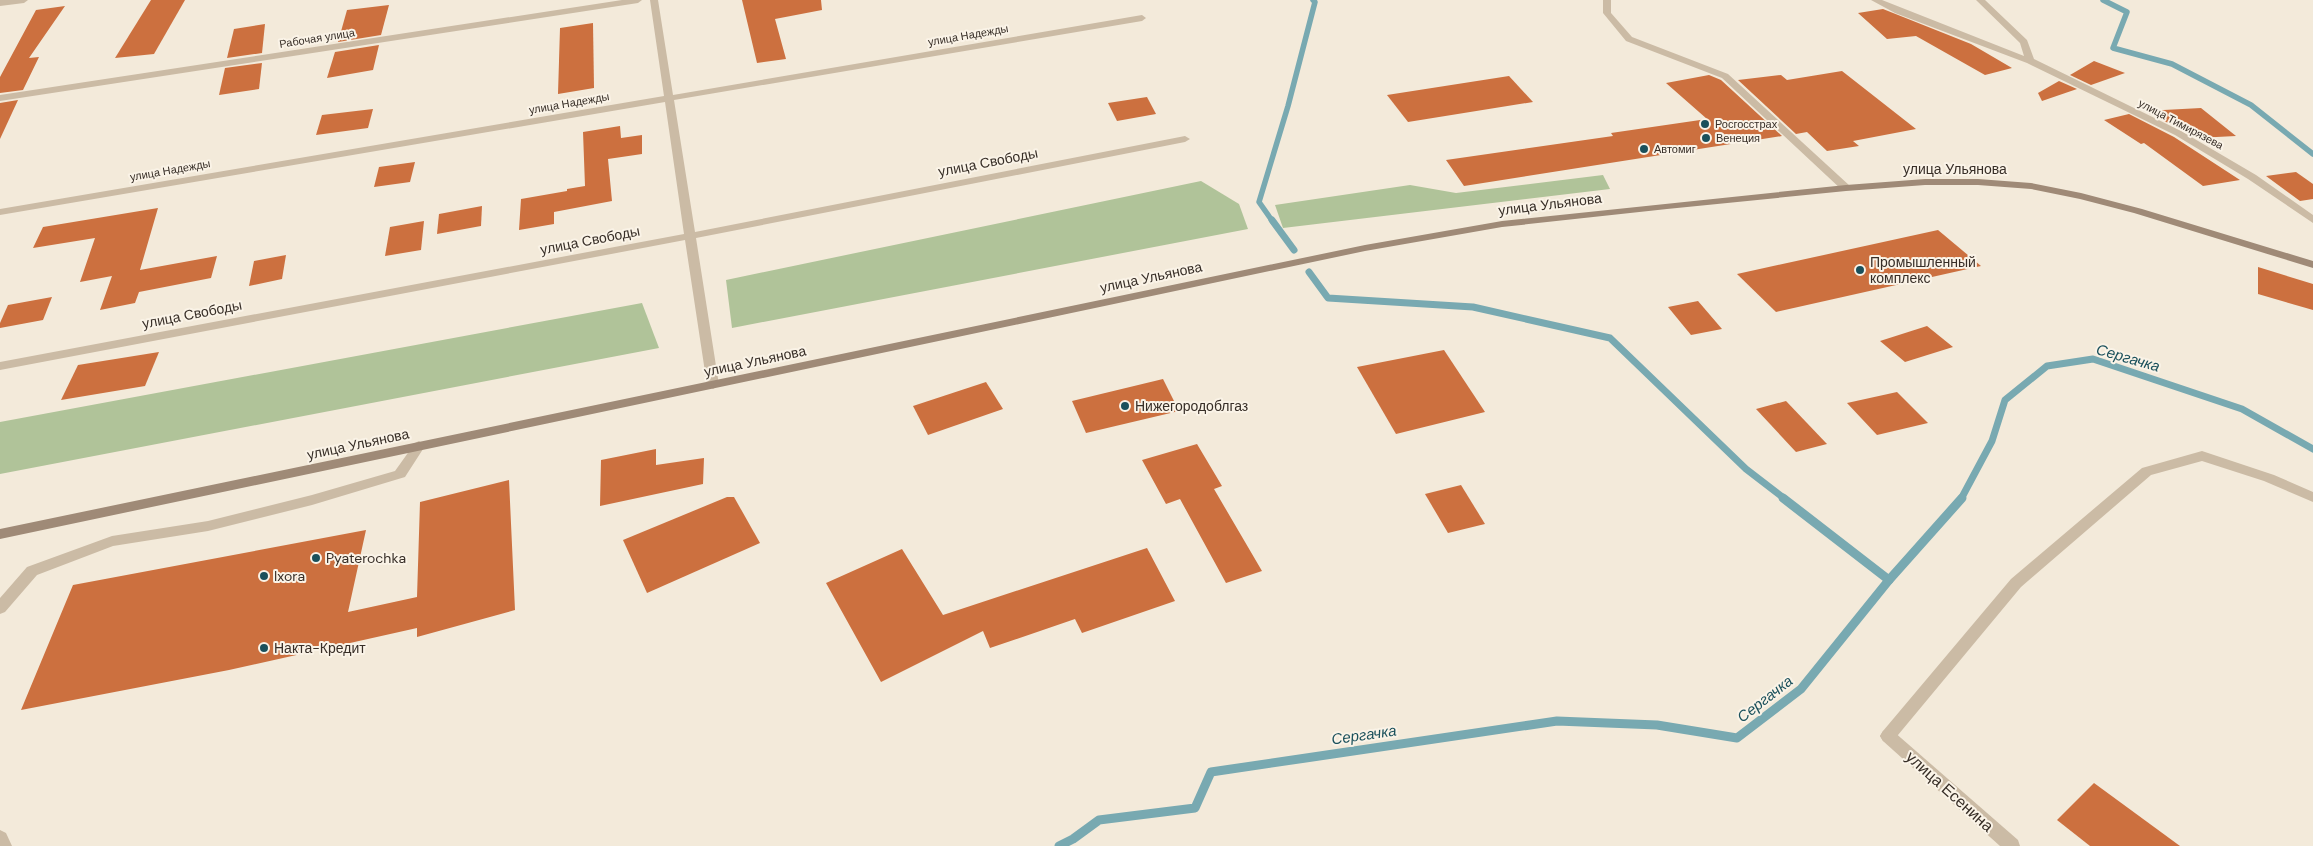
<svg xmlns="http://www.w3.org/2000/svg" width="2313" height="846" font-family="'DM Sans',sans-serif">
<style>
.green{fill:#b0c399}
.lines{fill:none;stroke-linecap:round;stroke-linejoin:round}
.stream-far2{stroke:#78a9b1;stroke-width:5.5}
.stream-far1{stroke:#78a9b1;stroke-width:7}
.stream{stroke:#78a9b1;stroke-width:9}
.building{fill:#cc703f}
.service{fill:#cbbba5;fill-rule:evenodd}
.minor{fill:#cbbba5;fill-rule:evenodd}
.secondary{fill:#9f8a77;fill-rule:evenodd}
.poi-dot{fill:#1a505b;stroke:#faf3e7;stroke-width:2}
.labels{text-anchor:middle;stroke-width:4;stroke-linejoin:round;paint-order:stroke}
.far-street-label{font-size:11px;fill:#372e27;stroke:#faf3e7}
.far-poi-label{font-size:11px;fill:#372e27;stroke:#faf3e7;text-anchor:start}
.street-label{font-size:14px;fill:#372e27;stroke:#faf3e7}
.poi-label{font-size:14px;fill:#372e27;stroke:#faf3e7;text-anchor:start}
.water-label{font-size:15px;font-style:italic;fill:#1a505b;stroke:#faf3e7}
.near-street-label{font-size:16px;fill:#372e27;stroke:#faf3e7}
</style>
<rect width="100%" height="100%" fill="#f3eada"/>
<!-- green -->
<g class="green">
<path d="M1603,175l7,14 -327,39 -8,-23 135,-20 46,8z"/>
<path d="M1201,181l38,23 9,25 -516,99 -6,-48z"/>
<path d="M642,303l17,45 -659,126v-52z"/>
</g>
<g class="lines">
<!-- stream-far2 -->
<g class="stream-far2">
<path d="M2103,0l24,12 -14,36 59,16 79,41 62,49"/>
<path d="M1273,222l-14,-20 29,-96 27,-104 -2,-2"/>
</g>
<!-- stream-far1 -->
<g class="stream-far1">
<path d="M1272,220l22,30"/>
<path d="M1309,272l19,26 145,9 137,31 136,131 39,30"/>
<path d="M1961,499l31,-58 13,-41 42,-34 46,-7 149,50 71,40"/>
</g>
<!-- stream -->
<g class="stream">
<path d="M1783,498l106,82"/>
<path d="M1059,846l14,-7 26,-19 96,-12 16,-36 346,-51 100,4 80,13 64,-49 88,-109 73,-82"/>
</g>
</g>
<!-- building -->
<g class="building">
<path d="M151,0h34l-31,54 -39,4z"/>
<path d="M742,0h79l1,10 -47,9 11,40 -29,4z"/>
<path d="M389,5l-8,30 -43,7 9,-32z"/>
<path d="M65,6l-36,52 10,-1 -16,33 -23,3v-16l36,-67z"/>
<path d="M1883,9l88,35 41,24 -27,7 -69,-39 -29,3 -29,-26z"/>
<path d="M593,23l1,65 -36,6 2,-66z"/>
<path d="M265,24l-3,29 -35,5 7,-29z"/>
<path d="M379,45l-6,25 -46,8 8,-26z"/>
<path d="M2094,61l31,12 -34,12 -21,-10z"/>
<path d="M262,63l-3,26 -40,6 6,-27z"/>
<path d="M1842,71l74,58 -63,12 6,5 -32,5 -20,-19 -11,2 -58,-54 43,-5 6,5z"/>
<path d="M1709,75l12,5 61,56 -318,50 -18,-26 167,-24 -2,-3 96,-14 -41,-36z"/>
<path d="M1509,76l24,26 -125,20 -21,-27z"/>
<path d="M2059,81l18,8 -35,12 -4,-8z"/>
<path d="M1147,97l9,17 -39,7 -9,-18z"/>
<path d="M18,100l-18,39v-36z"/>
<path d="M2201,108l35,28 -39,2 -52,-27z"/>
<path d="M373,109l-5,19 -52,7 6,-20z"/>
<path d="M2129,114l45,23 66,43 -37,6 -59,-43 -3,1 -37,-24z"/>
<path d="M620,126l1,12 21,-3v19l-34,5 4,42 -58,11v12l-35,6 2,-31 46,-8v-2l18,-3 -2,-54z"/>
<path d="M415,162l-5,20 -36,5 5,-20z"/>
<path d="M2296,172l17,12v15l-13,2 -34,-25z"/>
<path d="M482,206l-1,20 -44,8 2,-20z"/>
<path d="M158,208l-18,62 77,-14 -6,22 -72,14 -4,11 -35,7 12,-34 -32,6 15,-44 -62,10 10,-21z"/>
<path d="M424,221l-3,29 -36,6 5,-29z"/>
<path d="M1938,230l43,36 -205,46 -39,-38z"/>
<path d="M286,255l-4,24 -33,7 5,-25z"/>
<path d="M2258,267l55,17v26l-55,-16z"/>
<path d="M52,297l-9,23 -43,8v-5l8,-18z"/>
<path d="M1698,301l24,28 -31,6 -23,-28z"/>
<path d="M1927,326l26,21 -48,15 -25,-21z"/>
<path d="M1444,350l41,62 -89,22 -39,-67z"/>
<path d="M159,352l-14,34 -84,14 17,-35z"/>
<path d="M1163,379l16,32 -93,22 -14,-32z"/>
<path d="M986,382l17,27 -75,26 -15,-29z"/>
<path d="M1897,392l31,31 -51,12 -30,-32z"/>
<path d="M1786,401l41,43 -31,8 -40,-43z"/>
<path d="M1197,444l25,42 -8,3 48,82 -36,12 -46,-84 -14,5 -24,-44z"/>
<path d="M656,449v16l48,-7 -1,26 -103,22 1,-46z"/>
<path d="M509,480l6,130 -98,27v-9l-188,42 -208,40 52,-125 293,-55 -18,82 69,-15 3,-95z"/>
<path d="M1461,485l24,39 -37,9 -23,-39z"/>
<path d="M727,497h7l26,46 -113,50 -24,-53z"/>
<path d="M1147,548l28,53 -93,32 -7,-14 -85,29 -7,-17 -102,51 -55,-99 76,-34 41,66z"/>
<path d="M2094,783l86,63h-90l-33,-26z"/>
</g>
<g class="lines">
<!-- service -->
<g class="service">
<path d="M1603,0h8v13l21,24 96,37 122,112v4h-8l-120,-112 -96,-37 -23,-28z"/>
<path d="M419,441l6,5 -20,31 -93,28 -104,26 -95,15 -76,29 -32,37 -5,2v-16l27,-31 85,-31 96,-15 104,-26 83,-24 20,-28z"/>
<path d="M2202,451l72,24 39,17v10l-49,-21 -62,-20 -51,14 -130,112 -128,154 -5,2 -5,-2 -3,-5 3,-5 128,-152 131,-111z"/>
<path d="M0,830l6,3 6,13h-12z"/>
</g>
<!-- minor -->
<g class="minor">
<path d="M0,0h28l-4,3 -24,3z"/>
<path d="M622,0h20l-4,3 -638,98v-6z"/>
<path d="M650,0h8l15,95 469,-80 4,3 -4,3 -468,79 21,132 490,-96 5,3 -5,3 -489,96 23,147 -6,4 -6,-4 -22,-145 -685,130v-8l684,-128 -19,-132 -665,113v-6l664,-113z"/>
<path d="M1871,0h11l142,56 -4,-13 -44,-43h9l42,40 7,19 147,72 75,44 57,40v8l-65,-44 -73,-44 -148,-72 -132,-50z"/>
<path d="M1888,729l5,2 125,109 2,6h-20l-117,-105 -3,-5 3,-5z"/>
</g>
<!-- secondary -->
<path class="secondary" d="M1925,179h53l53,4 50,10 61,16 171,52v7l-179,-55 -54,-14 -49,-10 -53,-4h-53l-79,6 -179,18 -165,18 -137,24 -1365,288v-10l1365,-284 137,-24 344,-36z"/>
</g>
<!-- markers -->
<g class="poi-dot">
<circle cx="1705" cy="124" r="5"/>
<circle cx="1706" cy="138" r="5"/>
<circle cx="1644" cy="149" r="5"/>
<circle cx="1860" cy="270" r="5"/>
<circle cx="1125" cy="406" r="5"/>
<circle cx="316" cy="558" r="5"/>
<circle cx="264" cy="576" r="5"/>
<circle cx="264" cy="648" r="5"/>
</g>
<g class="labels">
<!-- far-street labels -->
<g class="far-street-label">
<text transform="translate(968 35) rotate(-10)" y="4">улица Надежды</text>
<text transform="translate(317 38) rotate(-9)" y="4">Рабочая улица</text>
<text transform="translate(569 103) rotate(-10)" y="4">улица Надежды</text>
<text transform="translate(2181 124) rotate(28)" y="4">улица Тимирязева</text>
<text transform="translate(170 170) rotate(-10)" y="4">улица Надежды</text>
</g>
<!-- far-poi labels -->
<g class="far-poi-label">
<text x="1715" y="128">Росгосстрах</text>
<text x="1716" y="142">Венеция</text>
<text x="1654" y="153">Автомиг</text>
</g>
<!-- street labels -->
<g class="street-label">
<text transform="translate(988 162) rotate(-11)" y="5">улица Свободы</text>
<text x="1955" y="174">улица Ульянова</text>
<text transform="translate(1550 204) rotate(-7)" y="5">улица Ульянова</text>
<text transform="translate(590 240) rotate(-11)" y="5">улица Свободы</text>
<text transform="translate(1151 277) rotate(-12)" y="5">улица Ульянова</text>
<text transform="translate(192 314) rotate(-11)" y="5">улица Свободы</text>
<text transform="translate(755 361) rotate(-12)" y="5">улица Ульянова</text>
<text transform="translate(358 444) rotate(-12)" y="5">улица Ульянова</text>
</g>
<!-- poi labels -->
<g class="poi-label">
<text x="1870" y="267">Промышленный<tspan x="1870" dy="16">комплекс</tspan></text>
<text x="1135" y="411">Нижегородоблгаз</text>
<text x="326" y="563">Pyaterochka</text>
<text x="274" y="581">Ixora</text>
<text x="274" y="653">Накта-Кредит</text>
</g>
<!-- water labels -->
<g class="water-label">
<text transform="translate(2128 358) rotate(16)" y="5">Сергачка</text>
<text transform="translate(1765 699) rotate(-38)" y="5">Сергачка</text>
<text transform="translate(1364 735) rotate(-8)" y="5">Сергачка</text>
</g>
<!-- near-street labels -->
<g class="near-street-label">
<text transform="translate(1950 791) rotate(42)" y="6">улица Есенина</text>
</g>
</g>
</svg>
